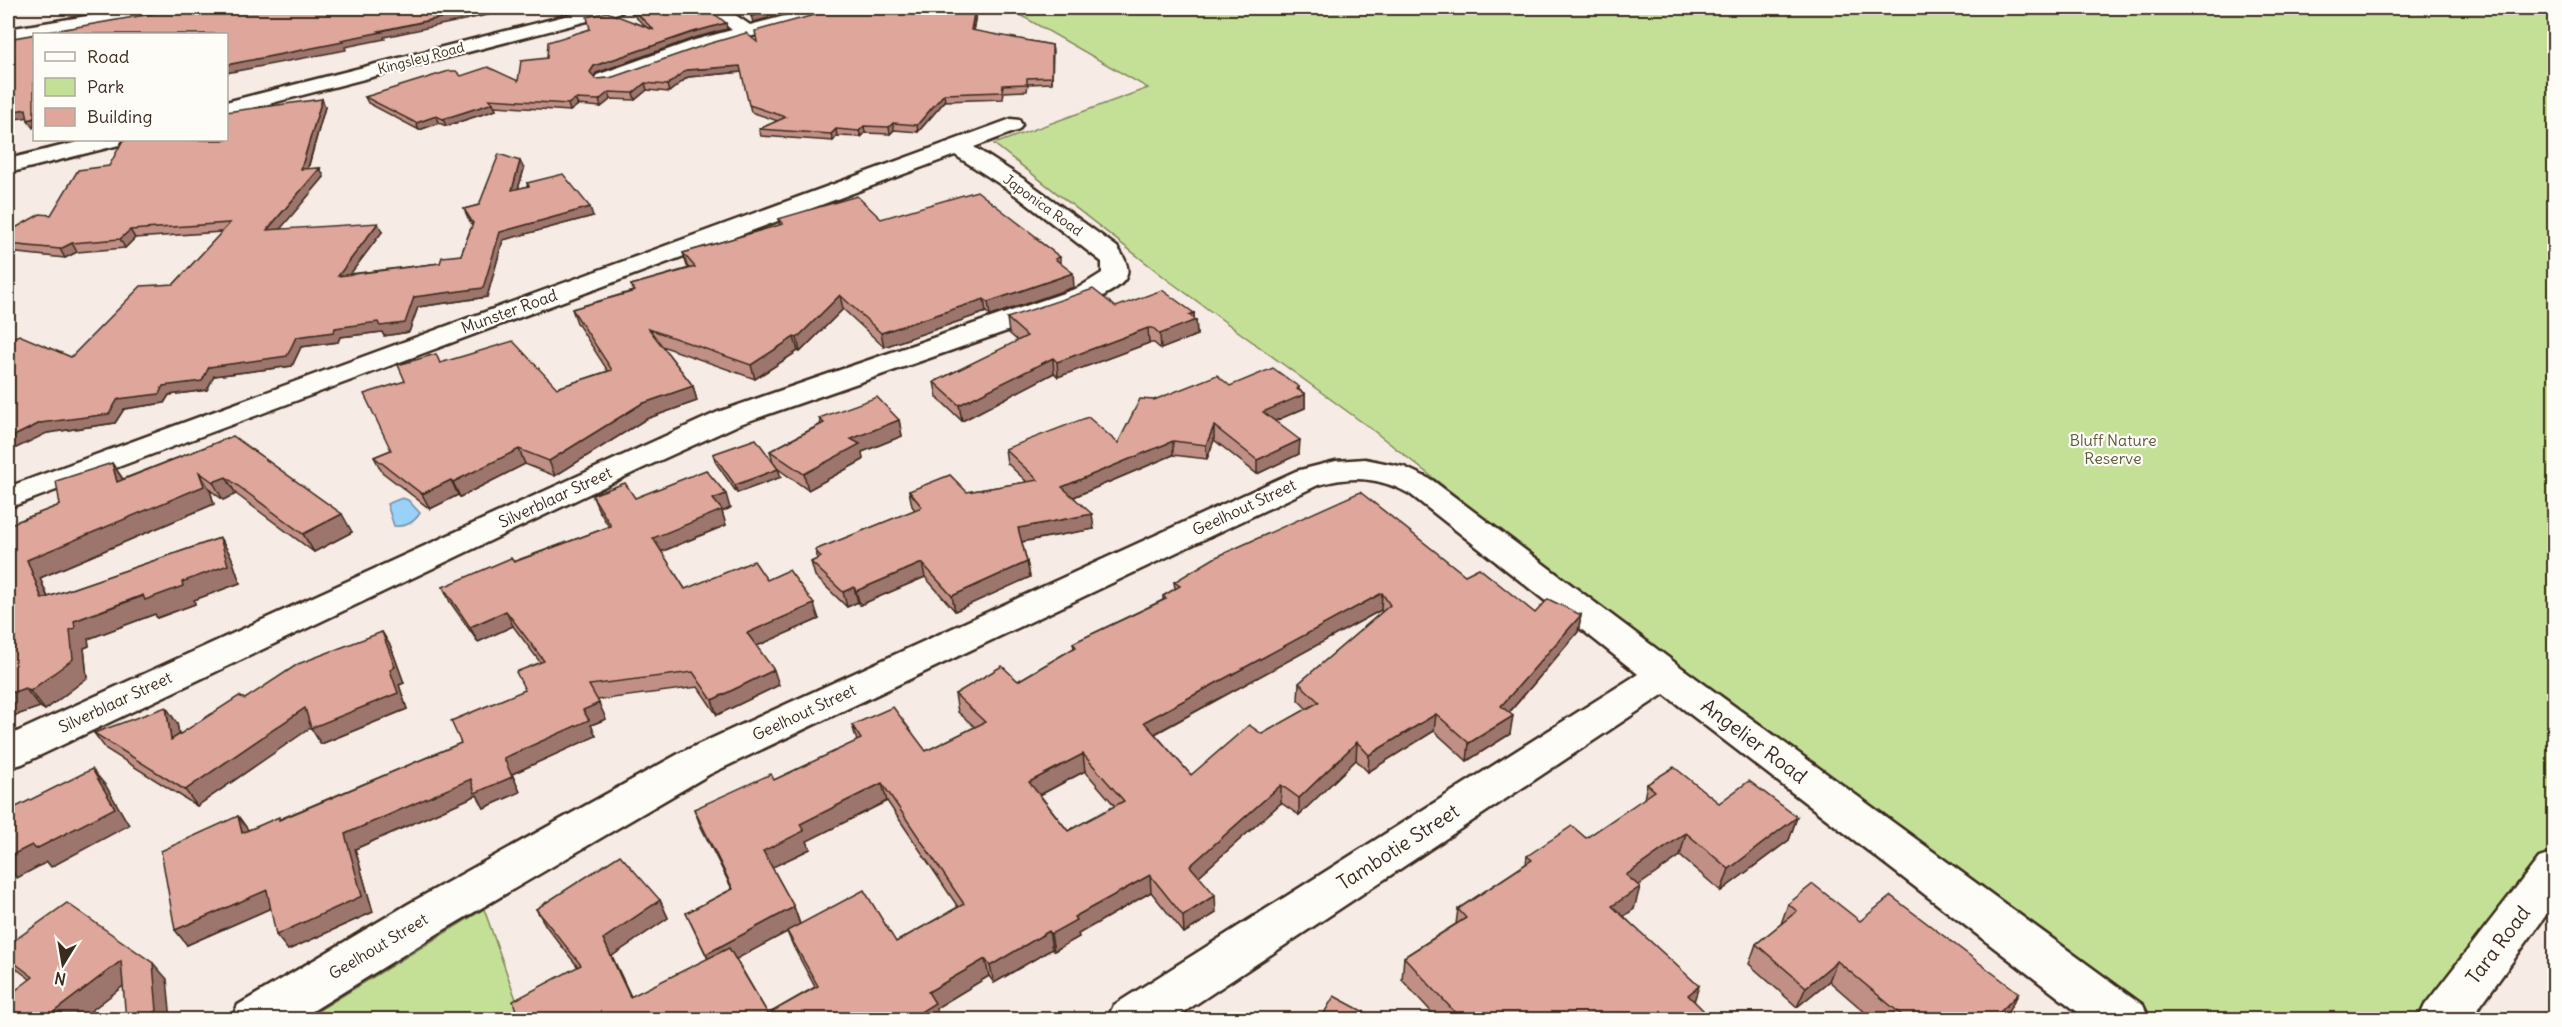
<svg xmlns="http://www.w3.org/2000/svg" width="2562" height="1027" font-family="Delius,sans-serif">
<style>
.green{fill:#c4e097;stroke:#80855a;stroke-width:1.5}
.water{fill:#99d1f9;stroke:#738ea1;stroke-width:1.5}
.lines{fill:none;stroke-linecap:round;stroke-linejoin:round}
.minor-casing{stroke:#3b2a1e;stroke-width:5}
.minor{fill:#fdfcf7;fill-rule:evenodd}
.wall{fill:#c08f85;stroke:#3b2a1e;stroke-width:1.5;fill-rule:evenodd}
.shaded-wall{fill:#9c746c;stroke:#3b2a1e;stroke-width:1.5}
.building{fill:#dfa69b;stroke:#3b2a1e;stroke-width:1.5;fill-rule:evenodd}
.labels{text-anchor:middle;stroke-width:4.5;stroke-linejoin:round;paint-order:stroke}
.far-street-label{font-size:14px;fill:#3b2a1e;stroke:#fdfcf7}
.street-label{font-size:16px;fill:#3b2a1e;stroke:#fdfcf7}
.park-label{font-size:16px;fill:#5d583c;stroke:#fdfcf7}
.near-street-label{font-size:20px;fill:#3b2a1e;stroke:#fdfcf7}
</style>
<rect width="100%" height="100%" fill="#f7ebe5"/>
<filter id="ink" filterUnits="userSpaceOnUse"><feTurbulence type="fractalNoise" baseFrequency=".0167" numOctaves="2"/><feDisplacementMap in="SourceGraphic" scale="12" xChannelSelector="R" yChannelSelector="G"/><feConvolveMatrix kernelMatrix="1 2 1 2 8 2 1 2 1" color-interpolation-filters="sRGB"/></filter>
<g filter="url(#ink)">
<!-- green -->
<g class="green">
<path d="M1008,8h1546v869l-108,142h-327l-749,-591 -202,-148 -174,-136 154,-56z"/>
<path d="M484,909l39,110 -220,1z"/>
</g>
<!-- water -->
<path class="water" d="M402,498l6,2 12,13c-6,10 -14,14 -26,13l-7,-22z"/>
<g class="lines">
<!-- minor casing -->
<g class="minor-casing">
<g id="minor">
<path d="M136,8h38l-3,4 -6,1 -157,28v-12z"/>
<path d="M596,8h29l-3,4 -396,103v-13z"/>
<path d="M705,8h20l25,17 65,-17h28l-3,4 -131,36 -98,35h-14l-3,-4 3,-4 98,-35 37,-10z"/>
<path d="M1011,119l8,1 3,5 -3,5 -45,17 51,33 92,67c22,30 7,37 -21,53l-356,124 -99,45 -619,295 -14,4v-32l710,-324 360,-124 24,-15v-11l-93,-72 -54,-35 -947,353v-21z"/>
<path d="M86,140h36l-3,5 -111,28v-14z"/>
<path d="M1365,459l39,8 28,13 246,185 465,340 7,15h-62l-424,-326 -492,326h-65l7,-15 524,-331 -228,-180c-31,-17 -58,-19 -92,-9l-608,289 -268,157 -144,89h-67l7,-15 172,-102 272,-151 614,-281 40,-10z"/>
<path d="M2554,853v51l-84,116h-52l7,-15 114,-147z"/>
</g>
</g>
<!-- minor -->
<use href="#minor" class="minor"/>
</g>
<!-- wall -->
<g class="wall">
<path d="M626,8h81l20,21 -33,9 -98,35 -3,4 2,2 15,-1 147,-36 83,-34h137l-4,23 79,14v38l-24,1 -1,7 -23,1 -1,7 -58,2 -27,31 -24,-2 -4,4 -25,-1 -4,4 -24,-1 -4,5 -72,-5 -2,-7 19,-8 -27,-9 -9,-40 -54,5 -19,15 -22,-2 -12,10 -24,-1 -10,8 -23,-2 -8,6 -75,-5 1,4 -50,16 -7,-3 -20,7 -51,-27 -3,-6 96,-21 57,5 29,-23 99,-31z"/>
<path d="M325,107l-17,62 12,-1 4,9 -44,52 102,3 -32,42 90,-11 21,-8 11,-30 -4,-7 -4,-9 15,-4 45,-36 -6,20 10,-3 -1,-3 66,33 -90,24 -16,57 -69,10 -9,25 -25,4 -2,-4 -42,5 -2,5 -37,5 -9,19 -78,10 -7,14 -38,5 -5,8 -40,6 -9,14 -68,10 24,-76 103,-73 48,-52 -87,6 -10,10 -48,4 -12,6 -57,-6v-20l43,-17 58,-49z"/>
<path d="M778,219h103l159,23 20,15v6l14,24 -84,29 -4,-4 -102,35 -41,-38 -43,43 -2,-1 -43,28 -93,-33 31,40 4,15 -51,18 -91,57 -30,-12 -65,33 -2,-2 -28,14 -48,-37 -8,-15 17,-7 14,-69 35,-18 117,25 51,-17 -31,-48 -5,-14 61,-18 -2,-6 58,-17 -2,-2 -4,-13 97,-28z"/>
<path d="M1116,307l78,6v6l2,1 1,15 -36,14 -7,-6h-5l-91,34 -4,-4 -92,48 -25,-24 -3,-15 84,-41 -9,-8 -2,-15z"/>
<path d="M1230,386l69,4 6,4v14l-30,13 24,33 -42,20 -43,-34 -7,19 -34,-4 -99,42 20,32 -72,13 5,20 3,15 -75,34 -30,-34 -65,28 -2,-3 -11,5 -32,-31 -4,-14 7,-3 -3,-9 100,-40 -3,-4 -3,-15 58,1 60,-10 -20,-19 -2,-14 113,-6 36,-43z"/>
<path d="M819,418l80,2 3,16 -40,16 1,8 -55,30 -30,-21 3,8 -44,16 -21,-30 -3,-9 60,8 -3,-11 51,-27z"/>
<path d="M233,436l119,96 -38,20 -78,-58 -13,6 -13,-10 4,14 -174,74 8,19 172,-59 11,18 9,27 -46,17 1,4 -38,14 -2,-4 -67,25 1,7 -5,2 3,30 -42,32 -5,-3 -32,11v-193l52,-20 52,-42 11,16z"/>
<path d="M592,495l43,3 95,10 -8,4 4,13 -65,27 24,37 82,-9 52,39 -62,27 22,39 -62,30 -19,-28 -101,13 9,19 -15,6 5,11 -84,38 8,18 -36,16 -7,-13 -122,54 18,63 -85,38 -17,-42 -84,37 51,-129 10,14 32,-11 181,-76 64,-53 15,-28 -27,-36 -35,16 -28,-40 -7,-15 166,-60 -11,-18z"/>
<path d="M1465,575l70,38 46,2 -3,17 -69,81 1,21 -43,27 -33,-30 -66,41 -12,-12 -57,55 -18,-12 -82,73 17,37 -32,20 -33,-41 -73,42 1,3 -25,14 -2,-2 -58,34 -5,-7 -53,32 3,12h-420l59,-53 -32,-41 -10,-17 124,-9 8,18 -56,38 19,41 77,-38 -22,-46 46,-24 -31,-62 -7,-18 80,-29 83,-39 -5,-16 74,26 49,-24 -17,-15 -3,-18 63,-13 56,-33 -1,-5 90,-43v-4l12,-7 -1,-7zM1381,610l1,2 -83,71 -1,17 9,9 -116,66 -36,-41zM1085,771l30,35 -47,25 -28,-36zM887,801l71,106 -62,35 -96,-18 -6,-17 -22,-40 38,-18 -3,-8zM787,932l7,16 21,39 -47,27 -32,-55z"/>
<path d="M382,632l9,15 13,36 -5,2 8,24 -86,35 -10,-17 -114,79 -91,-57 -12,-16 83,-10 2,12 66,-36z"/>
<path d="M1647,784l72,19 78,14 -8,23 -68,51 -41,-35 -42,29 -4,24 -10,7 70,85 13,19h-268l-37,-40 2,-23 52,-33 2,-15 68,-45 1,-8 59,-18 58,-39z"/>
<path d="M1788,904l72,17 148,91 -8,8h-126l-45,-39 -32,26 -48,-43 7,-20 25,-20z"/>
<path d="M8,945l159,34 -44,7 -44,34h-71l22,-41 -16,-12 -6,-6z"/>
</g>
<!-- shaded-wall -->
<g class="shaded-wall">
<path d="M486,8h35l-137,29 1,2 -40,8 1,3 -120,23v-8z"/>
<path d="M783,8h25l-55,14 -2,-6z"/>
<path d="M975,8h2l-5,29 -1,-7z"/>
<path d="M726,23l1,6 -33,9 -98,35 -4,6 -2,-7 4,-6 99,-34z"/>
<path d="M1052,45l1,6 -1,32z"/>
<path d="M740,66l2,6 -54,5 -19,15 -2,-7 19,-15z"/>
<path d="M645,83l2,7 -12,10 -2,-7z"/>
<path d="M609,92l2,7 -10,8 -2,-7z"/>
<path d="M944,94l1,7 -27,31 -1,-7z"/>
<path d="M322,99l3,8 -20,71 -4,-9z"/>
<path d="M575,99l3,6 -8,6 -2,-7z"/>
<path d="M493,103l3,7 -50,16 -3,-7z"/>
<path d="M26,109l5,8 -23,3v-8z"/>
<path d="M436,116l3,7 -20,7 -3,-7z"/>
<path d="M34,118v9l-1,1 -5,-8z"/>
<path d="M893,123l1,7 -4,4 -1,-7z"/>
<path d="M864,126l1,7 -4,4 -2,-6z"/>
<path d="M836,129l1,7 -4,5 -2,-7z"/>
<path d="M520,161l4,8 -9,30 -3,-9z"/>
<path d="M320,168l4,9 -52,62 -5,-9z"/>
<path d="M590,207l3,9 -90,24 -16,57 -69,10 -9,25 -25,4 -2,-4 -42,5 -2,5 -37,5 -9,19 -78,10 -7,14 -38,5 -5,8 -40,6 -9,14 -68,10 -39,19v-13l32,-16 123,-37 46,-19 87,-30 39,-9 79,-31 86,-65z"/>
<path d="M378,223l4,9 -40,53 -4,-9z"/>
<path d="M130,230l5,8 -10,10 -5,-9z"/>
<path d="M72,243l5,9 -12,6 -5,-9z"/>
<path d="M1073,273l1,14 -84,29 -2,-14z"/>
<path d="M840,295l3,14 -43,43 -3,-14z"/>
<path d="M984,299l2,13 -102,35 -3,-14z"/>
<path d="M1194,313v8l2,-1 1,15 -36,14 -1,-15 29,-19z"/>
<path d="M1148,328l1,15 -91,34 -1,-15z"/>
<path d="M794,337l4,14 -43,28 -4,-14z"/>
<path d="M1053,358l1,15 -92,48 -3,-16z"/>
<path d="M693,386l4,15 -51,18 -91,57 -6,-15 92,-57z"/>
<path d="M1299,387v10l6,-3v14l-42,18v-14z"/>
<path d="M899,420l3,16 -40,16 1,8 -55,30 -4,-16 47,-35z"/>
<path d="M1214,426v14l-7,19 -1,-14z"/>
<path d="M1300,440l-1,14 -42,20v-14z"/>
<path d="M1173,441v14l-109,46 -2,-14z"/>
<path d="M519,449l6,15 -65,33 -7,-15z"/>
<path d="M112,463l12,18 -7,1z"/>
<path d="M778,469l3,8 -44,16 -2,-8z"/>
<path d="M199,472l11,18 4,14 -174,74 15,39 -13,-18 -15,-39z"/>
<path d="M226,477l10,17 -13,6 -10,-18z"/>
<path d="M451,480l7,15 -28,14 -8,-15z"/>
<path d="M726,494l4,14 -8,4 4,13 -68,28 -5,-15 60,-39z"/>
<path d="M342,514l10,18 -38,20 -11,-18z"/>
<path d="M1092,514l2,15 -74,13 -2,-14z"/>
<path d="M220,538l11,18 9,27 -46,17 1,4 -38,14 -2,-4 -67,25 1,7 -5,2 3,30 -42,32 -15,-19 40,-61 4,-9 108,-39z"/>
<path d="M1027,562l3,15 -75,34 -3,-15z"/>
<path d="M922,563l3,14 -65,28 -4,-14z"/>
<path d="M854,587l4,15 -11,5 -4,-15z"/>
<path d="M1382,593l-1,17 -236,129 -1,-17z"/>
<path d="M814,604l5,15 -67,29 -5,-15z"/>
<path d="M506,611l7,15 -35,16 -8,-15z"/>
<path d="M1581,615l-3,17 -79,92 2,-18z"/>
<path d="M382,632l9,15 13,36 -5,2 8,24 -86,35 -10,-16 79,-58z"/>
<path d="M774,670l5,15 -62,30 -5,-15z"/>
<path d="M25,688l15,19 -32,11v-24z"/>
<path d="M599,703l7,16 -15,6 5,11 -84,38 8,18 -36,16 -7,-13 -122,54 18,63 -85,38 -12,-15 69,-101 159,-76 79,-48z"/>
<path d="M166,707l11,16 6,33 -12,-16z"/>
<path d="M305,708l11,16 -119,82 -12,-16z"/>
<path d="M1436,714l-2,17 -66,41 1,-17z"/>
<path d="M1513,716l-3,18 -43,27 2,-18z"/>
<path d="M1357,742l-1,18 -57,55v-17z"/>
<path d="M1083,754l2,17 -53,28 -3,-17z"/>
<path d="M92,769l14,17 23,39 -78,42 -4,-5 -30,16 -9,-11v-10z"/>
<path d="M882,783l5,18 -80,40 3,8 -41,20 -6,-18 37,-27z"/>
<path d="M1281,785v18l-90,80 -1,-17z"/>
<path d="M238,816l11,15 -7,2z"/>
<path d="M1797,817l-8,23 -68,51 8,-22z"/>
<path d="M1686,833l-6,23 -59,42 5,-23z"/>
<path d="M1150,875l1,17 -73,42 1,3 -25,14 -3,-17 23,-17z"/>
<path d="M1640,887l-6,22 -27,19 5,-22z"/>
<path d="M267,890l11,15 -91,40 -12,-15z"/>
<path d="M1215,895l1,18 -32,20 -1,-17z"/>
<path d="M660,900l8,18 -56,38 27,58 -9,-17 -27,-58z"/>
<path d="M794,907l6,18 -86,46 -8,-17z"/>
<path d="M1049,931l3,18 -58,34 -4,-17z"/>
<path d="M985,959l4,17 -53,32 3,12h-31l20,-28z"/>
<path d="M121,961l14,16 -56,43h-36z"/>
<path d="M1837,961l-8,20 -32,26 9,-20z"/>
<path d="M153,963l14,16 4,41h-33z"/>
<path d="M1699,986l-7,22 -4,-13z"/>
<path d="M2019,993l-11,19 -8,8h-8z"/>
</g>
<!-- building -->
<g class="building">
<path d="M185,8h301l-107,23 3,1 -41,8 2,2 -117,23v-31h-192v84l-6,2 -2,-11 -18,3v-73z"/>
<path d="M631,8h76l19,15 -33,9 -99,34 -4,6 5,7 15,-1 98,-34 38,-11 11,9 -2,-11 85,-23h135l-4,22 81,15v32l-25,1v6l-24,1 -1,7 -58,2 -27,31 -24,-2 -4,4 -25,-1 -5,5 -23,-2 -5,5 -72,-5 27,-12 -37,-12 -9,-39 -54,4 -19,15 -22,-2 -12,10 -24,-1 -10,8 -24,-1 -7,5 -79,-5 4,4 -50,16 -7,-3 -20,7 -51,-26 84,-26h7l5,5 27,-9 30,14 3,-20 26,-3 1,-16 42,-13 -3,-12 20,-5 47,18z"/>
<path d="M750,8h33l-32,8z"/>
<path d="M322,99l-21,70 19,-1 -53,62 111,-7 -40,53 102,-13 2,-6 19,-2 12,-32 -9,-14 15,-4 20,-51 21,7 -8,29 17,-4 -2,-3 36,-9 27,33 -90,25 -17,56 -69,9 -9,26 -25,3 -2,-4 -43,6 -1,4 -38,5 -9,19 -78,11 -7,14 -39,5 -4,8 -41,5 -9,15 -69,9 -32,16v-99l11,-5 52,22 70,-71 33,-2 56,-61 -100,7 -10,9 -48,4 -12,6 -52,-5v-12l32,-18 11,1 27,-45 31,-4 14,-26h103v-28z"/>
<path d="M977,191l62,48h-3l24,18 -5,2 18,14 -85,29 -4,-3 -103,34 -41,-38 -43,43 -3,-1 -43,28 -102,-36 44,57 -52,18 -92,57 -30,-12 -66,33 -2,-2 -29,14 -48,-37 17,-7 -27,-56 41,-13 -7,-16 38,-11 4,9 73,-22 44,47 55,-18 -40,-61 63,-18 -4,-6 64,-18 -12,-14 100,-29 -5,-5 79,-23 24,23z"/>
<path d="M1093,289l23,18 46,-17 32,23 -5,2 7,5 -36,14 -7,-6h-5l-91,34 -4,-4 -94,47 -25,-23 93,-46 -20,-18z"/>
<path d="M1273,368l26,19 -2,2 8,5 -42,18 37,28 -43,20 -43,-34 -8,19 -33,-4 -111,46 30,27 -74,14 9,34 -75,34 -30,-33 -66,28 -2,-4 -11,5 -32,-30 10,-5 -6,-7 107,-43 -13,-16 41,-16 17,17 71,-12 -33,-31 83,-32 30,26 22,-44 14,1 63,-25 13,11z"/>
<path d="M877,397l22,23 -48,19 9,5 -56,30 -34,-23 54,-28 -5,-5z"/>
<path d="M233,436l109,78 -39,20 -77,-57 -13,5 -14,-10 5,14 -177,74 15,39 178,-61 8,27 -46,17 1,4 -38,14 -2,-5 -69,26 1,7 -5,2 3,29 -43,32 -5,-3 -17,6v-169l52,-20 -4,-24 56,-18 5,19z"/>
<path d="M756,439l22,30 -43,16 -22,-31z"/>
<path d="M706,470l20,24 -13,5 9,11 -69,28 32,51 69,-28 13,19 22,-10 25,34 -67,29 27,37 -62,30 -19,-28 -104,13 10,18 -16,7 6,10 -85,38 8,19 -37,16 -4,-14 -126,55 17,62 -86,39 -9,-45 -92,40 -14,-79 77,-35 4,17 37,-16v3l182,-77 -10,-22 74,-31 -9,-18 28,-11 -38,-50 -36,16 -27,-40 68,-29 3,4 97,-36 -19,-31 33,-12 10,15z"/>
<path d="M1360,492l105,83 14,-7 56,45 13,-14 33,16 -80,91 12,10 -44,27 -33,-29 -67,41 -12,-13 -58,56 -18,-13 -91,81 25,29 -32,21 -33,-41 -76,42 2,3 -25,14 -2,-3 -59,35 -5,-7 -57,33 7,11 -27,17h-389l-6,-19 68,-36 -45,-56 84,-54 40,45 -57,39 27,58 99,-49 39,66 50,-28 -31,-55 77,-41 32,52 68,-38 -82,-121 -82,41 4,7 -41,20 31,56 -88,47 -20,-41 47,-24 -39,-80 77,-35 3,6 87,-41 -9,-14 41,-18 33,44 59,-29 -30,-28 47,-28 16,15 58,-34 -3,-4 93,-44 -3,-3 17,-10 -6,-4 42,-25zM1382,593l8,12 -91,78 20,19 -57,32 -13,-9 -58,50 -47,-53zM1083,754l41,47 -56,30 -39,-49z"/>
<path d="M382,632l13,35 -5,3 8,23 -87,35 -6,-20 -120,82 -91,-57 72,-26 5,33 68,-44 6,3 53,-35z"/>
<path d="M1674,767l45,36 30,-22 48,36 -68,52 -43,-36 -60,42 14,12 -28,19 87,80 -11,9 20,20 -5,5h-241l-58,-63 62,-39 -8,-9 74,-49 -5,-4 45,-30 14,12 69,-47 -8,-7z"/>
<path d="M92,769l23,39 -79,41 -4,-4 -24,12v-46z"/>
<path d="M1813,884l47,37 31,-25 128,97 -27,27h-84l-71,-59 -31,26 -50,-43 41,-33 -9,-7z"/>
<path d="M67,903l86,60 4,48 -19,9h-12l-5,-59 -78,59h-35v-24l25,-19 -25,-19v-13z"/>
<path d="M1334,996l45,24h-59z"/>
</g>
</g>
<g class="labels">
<!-- far-street labels -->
<g class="far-street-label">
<text transform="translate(421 58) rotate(-15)" y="5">Kingsley Road</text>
<text transform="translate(1043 205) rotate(36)" y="5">Japonica Road</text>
</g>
<!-- street labels -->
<g class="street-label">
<text transform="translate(509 311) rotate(-20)" y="6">Munster Road</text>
<text transform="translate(555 497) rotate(-25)" y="6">Silverblaar Street</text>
<text transform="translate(1244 507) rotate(-25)" y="6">Geelhout Street</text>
<text transform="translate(115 702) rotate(-25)" y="6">Silverblaar Street</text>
<text transform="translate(804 712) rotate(-25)" y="6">Geelhout Street</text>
<text transform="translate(378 946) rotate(-31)" y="6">Geelhout Street</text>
</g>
<!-- park labels -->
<g class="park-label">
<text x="2113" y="446">Bluff Nature<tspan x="2113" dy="18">Reserve</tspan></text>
</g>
<!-- near-street labels -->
<g class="near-street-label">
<text transform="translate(1754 741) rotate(37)" y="7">Angelier Road</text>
<text transform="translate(1398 847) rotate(-33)" y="7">Tambotie Street</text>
<text transform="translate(2498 945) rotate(-53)" y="7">Tara Road</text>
</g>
</g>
<!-- margin -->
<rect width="2562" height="1027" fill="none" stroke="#fdfcf7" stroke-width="30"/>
<rect x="15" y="15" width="2532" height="997" fill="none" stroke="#3b2a1e" stroke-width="2" filter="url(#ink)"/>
<!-- legend -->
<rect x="33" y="33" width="195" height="108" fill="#fdfcf7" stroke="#afa8a0" stroke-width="1.5"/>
<rect x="45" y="52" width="30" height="9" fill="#fdfcf7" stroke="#afa8a0" stroke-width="1.5"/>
<text x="87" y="63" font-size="18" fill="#3b2a1e">Road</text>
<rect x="45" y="78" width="30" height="18" fill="#c4e097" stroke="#afa8a0" stroke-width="1.5"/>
<text x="87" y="93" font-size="18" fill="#3b2a1e">Park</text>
<rect x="45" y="108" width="30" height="18" fill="#dfa69b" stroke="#afa8a0" stroke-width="1.5"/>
<text x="87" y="123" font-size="18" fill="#3b2a1e">Building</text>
<!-- north arrow -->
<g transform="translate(63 964) rotate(191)" stroke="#fdfcf7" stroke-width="4.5" paint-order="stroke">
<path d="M0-4.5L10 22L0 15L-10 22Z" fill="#3b2a1e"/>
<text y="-9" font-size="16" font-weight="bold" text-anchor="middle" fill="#3b2a1e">N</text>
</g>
</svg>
